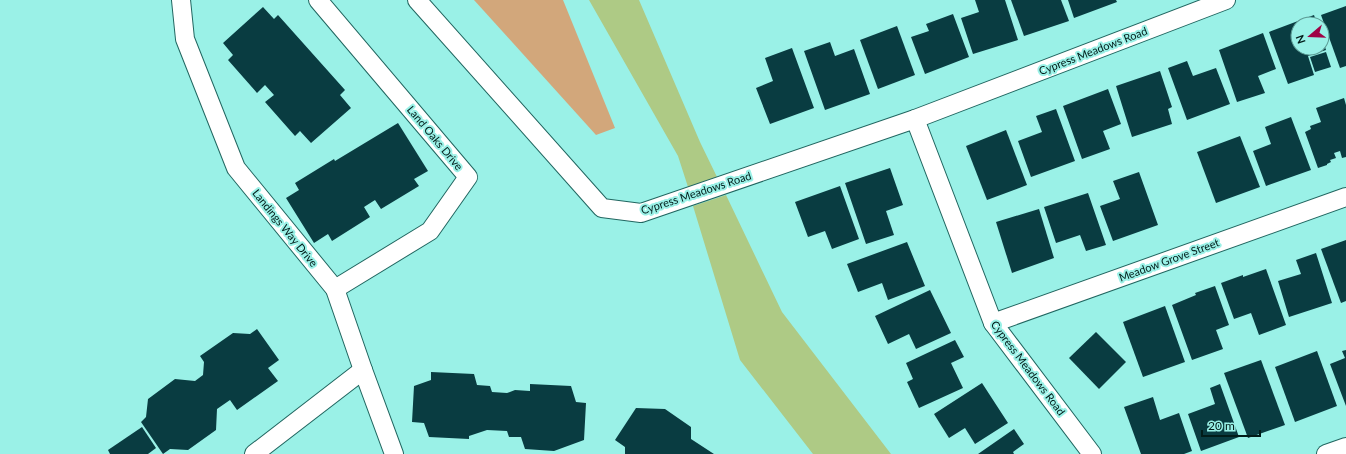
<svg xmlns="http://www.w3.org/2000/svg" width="1346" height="454" font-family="Lato,sans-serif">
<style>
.green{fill:#d2a77b}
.water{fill:#aeca85}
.building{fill:#093c41}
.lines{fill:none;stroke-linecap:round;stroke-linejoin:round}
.street-casing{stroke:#216660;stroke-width:20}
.street{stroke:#fff;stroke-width:18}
.labels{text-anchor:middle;stroke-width:4;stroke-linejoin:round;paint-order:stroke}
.street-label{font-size:11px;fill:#011c19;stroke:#9af1e7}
</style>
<rect width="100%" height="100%" fill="#9af1e7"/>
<!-- green -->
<path class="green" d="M474,0h89l52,128 -19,7z"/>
<!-- water -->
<g class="water">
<path d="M589,0h50l61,142 17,35 -29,10 -10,-31z"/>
<path d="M726,195l56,117 109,142h-78l-73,-94 -47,-154z"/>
</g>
<!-- building -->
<g class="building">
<path d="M975,0h30l13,40 -45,14 -12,-36 18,-6z"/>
<path d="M1011,0h50l8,21 -45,15z"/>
<path d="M1068,0h48l1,2 -43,16z"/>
<path d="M1346,6v60l-6,2 -19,-53z"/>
<path d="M263,7l11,12 4,-4 67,75 -5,5 11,13 -40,35 -11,-12 -5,5 -30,-34 9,-7 -9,-10 -8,8 -29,-33 5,-5 -10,-12z"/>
<path d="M953,14l16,43 -44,17 -14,-37 18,-6 -3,-7z"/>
<path d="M1314,15l3,9h-19v24h24v-10l4,12 -18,6 6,19 -26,9 -19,-52z"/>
<path d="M897,26l18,49 -37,14 -18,-49z"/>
<path d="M1263,33l13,36 -18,7 7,17 -28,9 -18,-52z"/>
<path d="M830,42l5,14 19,-7 16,45 -45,16 -21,-59z"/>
<path d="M792,48l22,60 -44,16 -14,-36 17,-7 -8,-23z"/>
<path d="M1326,52l5,15 -16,5 -5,-15z"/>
<path d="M1187,61l6,15 23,-8 14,36 -43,16 -19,-52z"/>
<path d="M1160,71l12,36 -4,2 4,15 -40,13 -16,-51z"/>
<path d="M1108,89l13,35 -18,7 7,18 -28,10 -19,-53z"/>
<path d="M1344,98l2,7v52l-4,1 -2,-7 -6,2 2,5 -6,2 1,2 -4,2v1l-9,3 -13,-36 6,-3 -1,-3 11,-4 -5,-14z"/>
<path d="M1056,109l19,52 -44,16 -13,-36 24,-9 -6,-16z"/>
<path d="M1291,117l20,53 -45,16 -13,-35 18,-7 -6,-17z"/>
<path d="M398,123l30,48 -14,8 5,7 -38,23 -6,-9 -11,7 6,10 -38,24 -4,-7 -14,9 -28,-45 13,-8 -4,-7 39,-24 1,2z"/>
<path d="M1006,130l21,55 -40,15 -21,-54z"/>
<path d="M1240,136l20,51 -44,16 -19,-51z"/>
<path d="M890,168l13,37 -17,6 8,24 -28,9 -21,-61z"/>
<path d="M1139,172l19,53 -45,16 -13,-35 20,-7 -7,-18z"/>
<path d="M840,186l19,53 -27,10 -7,-18 -17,6 -13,-35z"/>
<path d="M1088,193l18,52 -20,6 -6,-16 -24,8 -12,-36z"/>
<path d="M1039,209l15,49 -42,15 -16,-51z"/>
<path d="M1346,240v61l-5,2 -20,-54z"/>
<path d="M907,242l18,44 -37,14 -6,-17 -24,9 -11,-28z"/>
<path d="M1316,253l16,50 -43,14 -11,-36 23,-7 -5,-14z"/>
<path d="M1266,269l20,56 -27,10 -8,-22 -17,6 -13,-36 22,-8v2z"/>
<path d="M1215,286l14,39 -13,5 7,19 -31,11 -20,-55 24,-10 -1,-2z"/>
<path d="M930,290l21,43 -35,16 -7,-15 -21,10 -13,-28z"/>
<path d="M1165,306l20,56 -42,15 -20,-55z"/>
<path d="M257,329l22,31 -11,8 10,13 -41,29 -7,-10 -13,9 -1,21 -28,20 -18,-1 -7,5 -22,-32 5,-5 2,-18 27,-20 20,2 8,-6 1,-13 -4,-6 33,-23 17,1z"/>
<path d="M1096,332l30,30 -27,27 -30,-31z"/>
<path d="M955,340l9,17 -13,6 12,25 -44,20 -12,-26 6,-3 -7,-16z"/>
<path d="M1346,350v56l-16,-42 15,-6 -3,-7z"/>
<path d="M1317,351l20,55 -42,16 -20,-55z"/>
<path d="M1261,360l24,65 -37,13 -24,-65z"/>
<path d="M431,372l43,2 3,11 13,1 2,6 15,1 8,-3 15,1v-7l41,2 5,16 10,1 -2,37 -30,11 -29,-2 -4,-12h-12l-2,-6 -20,-1 -18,6v3l-40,-2 -5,-14 -12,-1 2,-36 17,-6z"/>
<path d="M982,383l26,40 -33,21 -10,-16 -16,10 -15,-24z"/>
<path d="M1220,384l19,53 -38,14 -13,-37 27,-10 -5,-16z"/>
<path d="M1153,397l7,23 19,-7 13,38 -8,3h-43l-17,-47z"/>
<path d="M636,408l29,1 26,18v12l23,15h-89v-7l-10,-7z"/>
<path d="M142,427l14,21 -8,6h-38l-2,-4z"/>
<path d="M1014,429l10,15 -11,8 1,2h-36z"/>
</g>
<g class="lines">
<!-- street casing -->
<g class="street-casing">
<g id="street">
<path d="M181,0l4,39 51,129 99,121 28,81 31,84"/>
<path d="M318,0l150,177 -38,54 -95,58"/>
<path d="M417,0l185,208 39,5 274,-94 311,-119"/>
<path d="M915,119l78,204 99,131"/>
<path d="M993,323l353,-126"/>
<path d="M254,454l109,-84"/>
<path d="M1326,454l20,-7"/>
</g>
</g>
<!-- street -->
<use href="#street" class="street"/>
</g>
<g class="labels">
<!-- street labels -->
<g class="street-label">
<text transform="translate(1093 51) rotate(-21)" y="4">Cypress Meadows Road</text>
<text transform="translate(435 138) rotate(50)" y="4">Land Oaks Drive</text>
<text transform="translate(696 193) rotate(-18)" y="4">Cypress Meadows Road</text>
<text transform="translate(285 228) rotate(51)" y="4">Landings Way Drive</text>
<text transform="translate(1169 260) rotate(-20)" y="4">Meadow Grove Street</text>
<text transform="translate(1028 368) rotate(53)" y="4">Cypress Meadows Road</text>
</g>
</g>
<!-- north arrow -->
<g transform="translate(1310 36) rotate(251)"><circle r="19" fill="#9af1e7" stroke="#5d9c95"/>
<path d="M0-3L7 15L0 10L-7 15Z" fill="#9f0346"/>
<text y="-6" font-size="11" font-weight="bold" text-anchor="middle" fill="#011c19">N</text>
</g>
<!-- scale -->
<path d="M1202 430v6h58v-6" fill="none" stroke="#011c19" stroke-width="2"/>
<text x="1208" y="430" font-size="12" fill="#011c19" stroke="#9af1e7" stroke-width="3" paint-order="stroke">20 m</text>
</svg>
